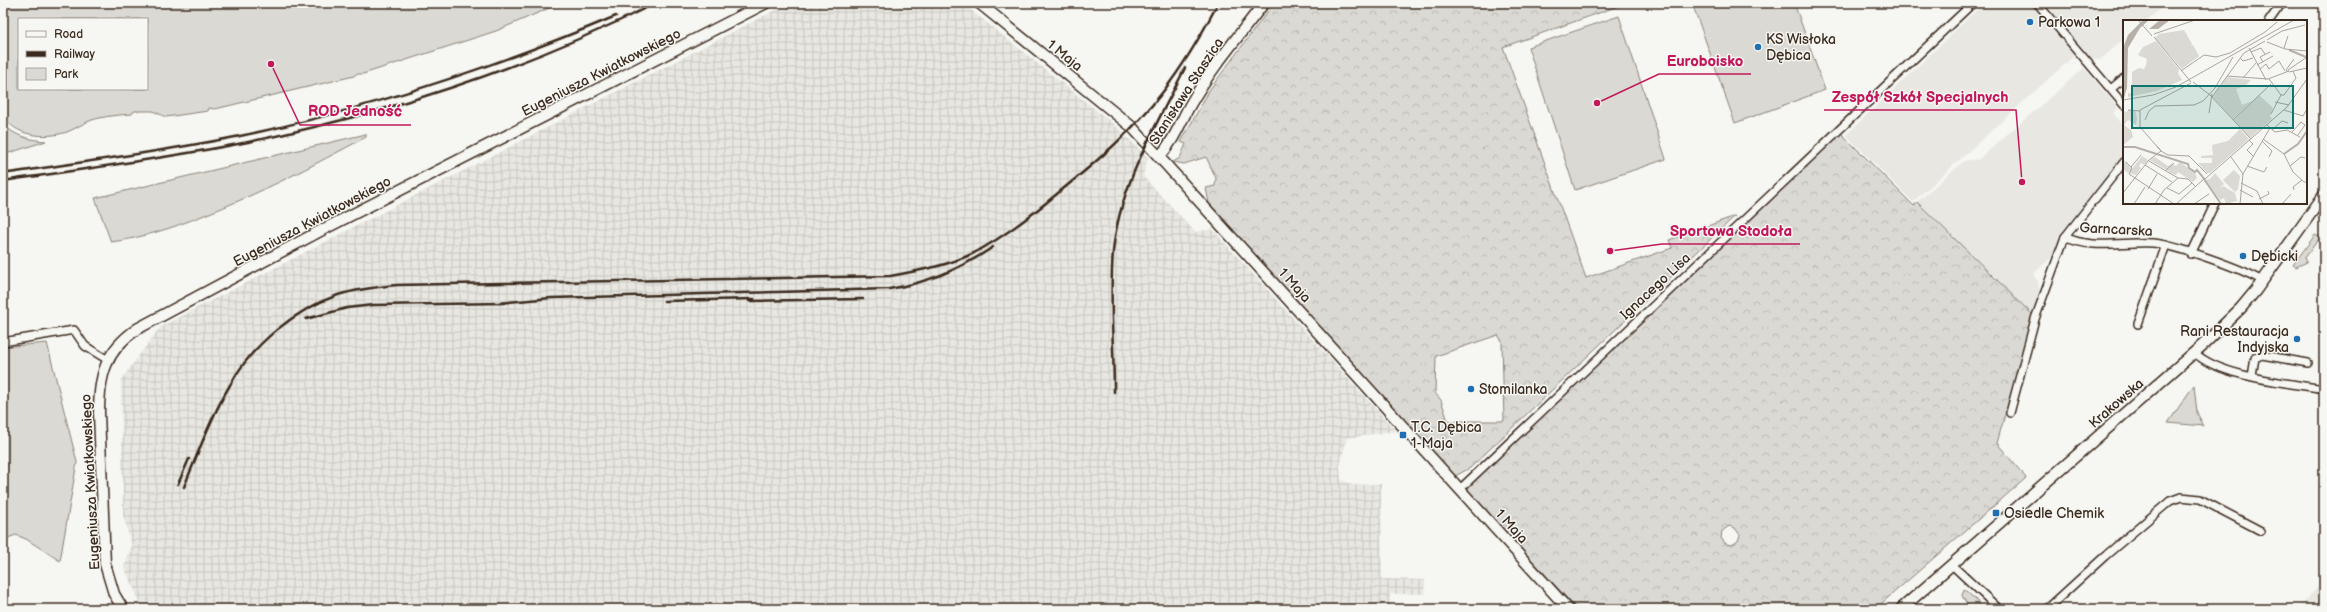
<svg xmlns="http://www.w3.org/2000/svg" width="2327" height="612" font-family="'Balsamiq Sans',sans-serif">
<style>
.built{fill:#e8e7e2}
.industrial{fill:url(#industrial-grid)}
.green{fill:#dad9d3;stroke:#8a8278;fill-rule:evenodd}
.forest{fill:url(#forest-crowns);stroke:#8a8278;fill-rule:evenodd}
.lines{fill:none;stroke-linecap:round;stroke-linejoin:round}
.street-casing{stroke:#3b2a1e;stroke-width:10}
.secondary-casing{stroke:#3b2a1e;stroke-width:13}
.street{stroke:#f6f6f2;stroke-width:7}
.secondary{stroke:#f6f6f2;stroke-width:10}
.rail{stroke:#3b2a1e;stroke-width:2.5}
.poi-dot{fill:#1f6fb2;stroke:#f6f6f2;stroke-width:1.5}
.labels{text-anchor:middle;stroke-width:3;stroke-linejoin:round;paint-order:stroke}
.poi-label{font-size:14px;fill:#3b2a1e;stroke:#f6f6f2;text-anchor:start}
.street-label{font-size:14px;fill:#3b2a1e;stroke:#f6f6f2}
.inset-river{fill:none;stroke:#b6b0a9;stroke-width:2}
.inset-road{fill:none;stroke:#aba49d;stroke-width:1}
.view{fill:#0f766e;fill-opacity:0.15;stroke:#0f766e;stroke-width:2}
.inset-edge{fill:none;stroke:#3b2a1e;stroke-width:2}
.leader{fill:none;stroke:#c2185b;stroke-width:1.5}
.callout-dot{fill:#c2185b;stroke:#f6f6f2;stroke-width:1.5}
.callout-label{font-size:15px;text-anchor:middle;font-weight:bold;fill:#c2185b;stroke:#f6f6f2;stroke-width:3;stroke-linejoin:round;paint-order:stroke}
</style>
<defs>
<pattern id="industrial-grid" width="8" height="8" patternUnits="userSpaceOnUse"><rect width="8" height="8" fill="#e8e7e2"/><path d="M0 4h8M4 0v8" fill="none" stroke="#c8c6c1"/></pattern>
<pattern id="forest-crowns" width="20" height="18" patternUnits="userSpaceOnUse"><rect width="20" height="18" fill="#dad9d3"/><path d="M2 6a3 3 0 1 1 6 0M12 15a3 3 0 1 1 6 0" fill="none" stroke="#bcbab5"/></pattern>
</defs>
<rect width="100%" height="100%" fill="#f6f6f2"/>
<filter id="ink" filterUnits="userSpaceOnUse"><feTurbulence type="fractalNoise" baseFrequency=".025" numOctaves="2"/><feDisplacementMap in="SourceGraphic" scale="8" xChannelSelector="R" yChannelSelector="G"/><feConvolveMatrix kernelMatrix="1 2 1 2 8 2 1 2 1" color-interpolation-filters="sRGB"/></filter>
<g filter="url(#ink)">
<!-- built -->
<g class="built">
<path d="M1984,3h47l46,50 -164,149 -67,-67z"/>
<path d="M2044,3h123l-21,18h-22v18l-24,21 -8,-1z"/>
<path d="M2084,68l34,40 -5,5 11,13v31l-64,80 -7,19 -20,18 5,8 2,11 -7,22 -116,-113 47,-41 15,-2z"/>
<path d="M2324,580v29h-21l-3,-2z"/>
</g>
<!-- industrial -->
<path class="industrial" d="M789,3h173l154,123 32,32 -5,18 52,56 17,-3 184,202 -49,7 -7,28 1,14 12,5 28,-1 1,95 43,1v14h-35v15h-1247l-19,-42 8,-21 -9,-31 -2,-135 39,-53z"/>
<!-- green -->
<g class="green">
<path d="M3,3h558l-65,28 -133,43h-7l-2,2 -139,33 -6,-1 -1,3 -42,6 -13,-6h-19l-2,3c-14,1 -27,2 -40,6 -9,3 -17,9 -25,12 -22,7 -52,5 -64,-17zM19,19h128v70h-128z"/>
<path d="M1692,3h102l31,87 -90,33z"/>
<path d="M1619,16l47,143 -91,31 -47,-143z"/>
<path d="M3,124c11,12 27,16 43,17l-43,14z"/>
<path d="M366,134v3c-54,29 -107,57 -164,79 -30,12 -60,22 -91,26l-16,-44z"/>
<path d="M2315,235l5,2 -15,21 2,4 -11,5 -3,-2z"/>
<path d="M47,343l30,119 -17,99 -34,-22 -10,-4 -11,4 -2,-1v-191z"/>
<path d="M2194,385l3,28 7,13 -36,-3z"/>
<path d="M1964,589l15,14 2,6h-11l-8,-13z"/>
</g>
<!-- forest -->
<g class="forest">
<path d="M1274,3h353l-124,44 83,231 86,-30 -3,-8 66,-24 -265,252 -15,8 -246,-273 -3,-15 9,-2 1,-8 -10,-21 -22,7 -11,-2 7,-4 6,-14 -5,-2 29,-53zM1498,335l4,6 2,80h-56l-7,-21 -6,-7 1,-37z"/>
<path d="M1841,133l73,73 3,-4 116,113 -36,128 29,35 -151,131h-298l-108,-117 -1,-5zM1729,526l6,2 5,7 -2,6 -6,4 -6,-1 -5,-6 1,-7z"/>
</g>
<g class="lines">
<!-- street casing -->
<g class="street-casing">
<g id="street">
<path d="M2037,3l87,102"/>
<path d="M2269,21l13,-18"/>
<path d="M2111,89l13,-11"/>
<path d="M2065,237c26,13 61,4 88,6 23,2 90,26 110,38"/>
<path d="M2191,254l24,-51"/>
<path d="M2138,324l28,-79"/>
<path d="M3,342l71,-12 11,16 23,14"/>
<path d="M2195,353c25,24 94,30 129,36"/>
<path d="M2252,376l3,-18 7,-3 46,8"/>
<path d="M2010,413l25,-94 30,-82 59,-75"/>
<path d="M1460,489l513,-486"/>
<path d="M1952,565l47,44"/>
<path d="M2047,609l58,-53 65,-55 11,-4 19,2 61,32"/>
</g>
</g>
<!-- secondary casing -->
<g class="secondary-casing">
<g id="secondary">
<path d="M979,3l153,124 436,482"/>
<path d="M1159,157c15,-16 21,-34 31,-52 21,-37 49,-69 74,-102"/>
<path d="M123,609l-9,-15 -9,-30 -6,-151c0,-37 6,-62 38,-84l185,-99 444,-227"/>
<path d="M1901,609l304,-266 36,-35 15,-18 68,-95"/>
</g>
</g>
<!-- street -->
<use href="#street" class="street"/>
<!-- secondary -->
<use href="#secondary" class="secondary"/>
<!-- rail -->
<g class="rail">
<path d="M3,174c79,-12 159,-22 237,-38 130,-27 254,-69 376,-120"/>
<path d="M3,181c80,-12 160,-22 240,-38 142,-29 283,-75 413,-140"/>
<path d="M664,301l90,-2"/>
<path d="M749,301l114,-2"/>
<path d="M499,303l52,-5 338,-9c38,-6 72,-20 104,-42"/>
<path d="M306,319l41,-11 26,-3 131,-2"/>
<path d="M1114,392c0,-46 -5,-94 -1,-140 6,-66 43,-126 72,-184"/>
<path d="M178,484l11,-25"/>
<path d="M184,487c14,-34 27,-70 46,-102 22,-40 64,-75 108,-90 19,-6 39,-8 59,-10l493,-9c28,-5 57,-10 84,-23 30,-16 58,-38 84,-60 37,-30 75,-62 104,-100 22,-28 40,-59 56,-90"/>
</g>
</g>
</g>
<!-- markers -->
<g class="poi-dot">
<circle cx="2030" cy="22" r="4"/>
<circle cx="1758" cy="47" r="4"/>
<circle cx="2243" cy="256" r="4"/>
<circle cx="2297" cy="339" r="4"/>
<circle cx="1471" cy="389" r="4"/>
<rect x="1399" y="431" width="8" height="8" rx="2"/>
<rect x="1992" y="509" width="8" height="8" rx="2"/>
</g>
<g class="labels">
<!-- poi labels -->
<g class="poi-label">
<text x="2038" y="27">Parkowa 1</text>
<text x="1766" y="44">KS Wisłoka<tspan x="1766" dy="16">Dębica</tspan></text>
<text x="2251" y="261">Dębicki</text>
<text x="2289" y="336" text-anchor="end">Rani Restauracja<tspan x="2289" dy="16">Indyjska</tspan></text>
<text x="1479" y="394">Stomilanka</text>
<text x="1411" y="432">T.C. Dębica<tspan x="1411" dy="16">1-Maja</tspan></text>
<text x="2004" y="518">Osiedle Chemik</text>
</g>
<!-- street labels -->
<g class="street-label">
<text transform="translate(1065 55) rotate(39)" y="5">1 Maja</text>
<text transform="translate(601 72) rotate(-27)" y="5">Eugeniusza Kwiatkowskiego</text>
<text transform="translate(1186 91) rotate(-57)" y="5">Stanisława Staszica</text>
<text transform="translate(312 221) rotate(-28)" y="5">Eugeniusza Kwiatkowskiego</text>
<text transform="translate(2116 229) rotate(3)" y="5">Garncarska</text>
<text transform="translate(1295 285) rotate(48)" y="5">1 Maja</text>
<text transform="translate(1655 286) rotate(-43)" y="5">Ignacego Lisa</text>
<text transform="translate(2116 403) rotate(-41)" y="5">Krakowska</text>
<text transform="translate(90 482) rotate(-93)" y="5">Eugeniusza Kwiatkowskiego</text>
<text transform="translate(1512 526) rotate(48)" y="5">1 Maja</text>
</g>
</g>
<!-- overview -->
<g transform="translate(2123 20)">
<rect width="184" height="184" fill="#f6f6f2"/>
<path d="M61,10l8,14 -1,2 2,-1 6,11 -17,13 -27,-31 4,-4zM33,21l23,28 -1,4 4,7 -25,11 -29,6v-4l4,1v-22l7,-4 5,1 2,-4 1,-6 -9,-4 5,-8zM5,90h7l2,8 -1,7 -8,-5 -4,5 7,5 2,7 -10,8v-34l4,1zM19,136l6,4 -4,5 -3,-2 -2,3 2,2 -5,7 -7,-2 2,-3 -3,3 -5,-4v-10l9,10zM32,137l13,9 4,-2 4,2 4,-4 15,11 2,5 -4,4 -15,-10 -2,3 -3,-1 -23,-14z" fill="#dad9d3"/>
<path d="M104,57l24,3 -6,6 -9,3 6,16 10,-4 -19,18 -20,-22zM136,75l14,13 -3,8 2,3 -22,19 -16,-18zM117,109l9,10 -39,34h-3l-9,-10h14v-5h-11v-2l12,-1 -1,-10 16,-4zM111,150l6,6 -2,13 -3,3 -12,-12zM92,153l9,11 -6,5 5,-3 12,7 2,8 -11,3 -2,-6 -4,2 -15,-20 5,-1z" fill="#dad9d3"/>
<path d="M20,0h6l-9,8 -12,20 -1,40 -4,13v-53l5,-13zM37,0h10l-12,9h-9z" fill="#b6b0a9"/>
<path class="inset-river" d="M166,30l17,7M0,127h12l53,17 1,4 6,4 2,-2 5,6 19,28M161,134l14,-10 9,-13"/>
<path class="inset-road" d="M15,0l14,16M31,14l41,-14M31,17l37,45M144,20l15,-9 23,-6M144,22l18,7 22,2M126,28l17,32M161,28l4,-12M128,32l10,-4 4,6M117,38l3,3 10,-3M140,42l-3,-5 10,-5M134,45l16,-9M137,49l6,-5 3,5 10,-8 6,10M163,50l8,-11M165,50l19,-13M58,51l23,-16 12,2 14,-4 35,-21 12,-10M166,52l18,-4M104,56l41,3 21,-8h-3M120,58l13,-15M146,59l12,16M70,62l17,13 41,44M158,75h3l12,-17 -3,-7M89,77l32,-44 21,-12M0,80l30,-5 23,-8 118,-67M152,82l14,3M5,90l12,1M161,90l19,6 4,-7M86,93l3,-19M148,94l10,-19M22,100l4,-9 6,-5 39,-1 9,-4 12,-13 18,-31M110,100l38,-36M144,105l8,7 12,-2 13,7M149,110l10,-9 6,2M169,112l9,-10 4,3 -7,10M140,119l21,15 9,18 11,10h3M126,120l4,4 -6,6 7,7M139,121l10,10 -3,6M34,126l4,5 -21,-24v-17l51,-27M108,137l12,17M26,141l29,17 10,1 8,8M3,142l6,6 -3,6 45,30M22,145l27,17M124,146l17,6 3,-5M167,146l11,-9 4,1M8,147l10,-12M42,151l9,-8M82,159l82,-72 20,-28M118,163l16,8 6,13M44,168l12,6 13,-11M25,169l9,-15M117,170l13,7M171,170l-1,-3 9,-7M0,173l26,-33 12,-9 7,4 21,1 18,18M136,179l10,-5 -1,-3M11,184l11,-17M32,184l9,-14 14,-12M53,184l29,-26M71,184l15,-10M117,184l3,-30 27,-46M159,184l9,-10"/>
<path class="view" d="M9,66h161v42h-161z"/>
<rect width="184" height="184" class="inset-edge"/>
</g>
<!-- callouts -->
<path class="leader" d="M1597 103L1659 74H1751M2022 182L2016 110H1824M271 64L300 125H411M1610 251L1662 244H1800"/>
<g class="callout-dot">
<circle cx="1597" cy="103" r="4"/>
<circle cx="2022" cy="182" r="4"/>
<circle cx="271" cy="64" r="4"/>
<circle cx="1610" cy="251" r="4"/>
</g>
<g class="callout-label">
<text x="1705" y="66">Euroboisko</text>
<text x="1920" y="102">Zespół Szkół Specjalnych</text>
<text x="355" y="116">ROD Jedność</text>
<text x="1731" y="236">Sportowa Stodoła</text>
</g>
<!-- margin -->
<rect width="2327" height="612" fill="none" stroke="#f6f6f2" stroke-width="16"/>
<rect x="8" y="8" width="2311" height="596" fill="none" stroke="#3b2a1e" stroke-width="1.5" filter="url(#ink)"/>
<!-- legend -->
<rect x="18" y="18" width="130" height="72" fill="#f6f6f2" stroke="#aba49d"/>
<rect x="26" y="31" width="20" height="6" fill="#f6f6f2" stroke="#aba49d"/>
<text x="54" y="38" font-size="12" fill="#3b2a1e">Road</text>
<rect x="26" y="51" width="20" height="6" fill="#3b2a1e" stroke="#aba49d"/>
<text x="54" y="58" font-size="12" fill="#3b2a1e">Railway</text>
<rect x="26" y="68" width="20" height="12" fill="#dad9d3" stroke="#aba49d"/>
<text x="54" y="78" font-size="12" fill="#3b2a1e">Park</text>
</svg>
